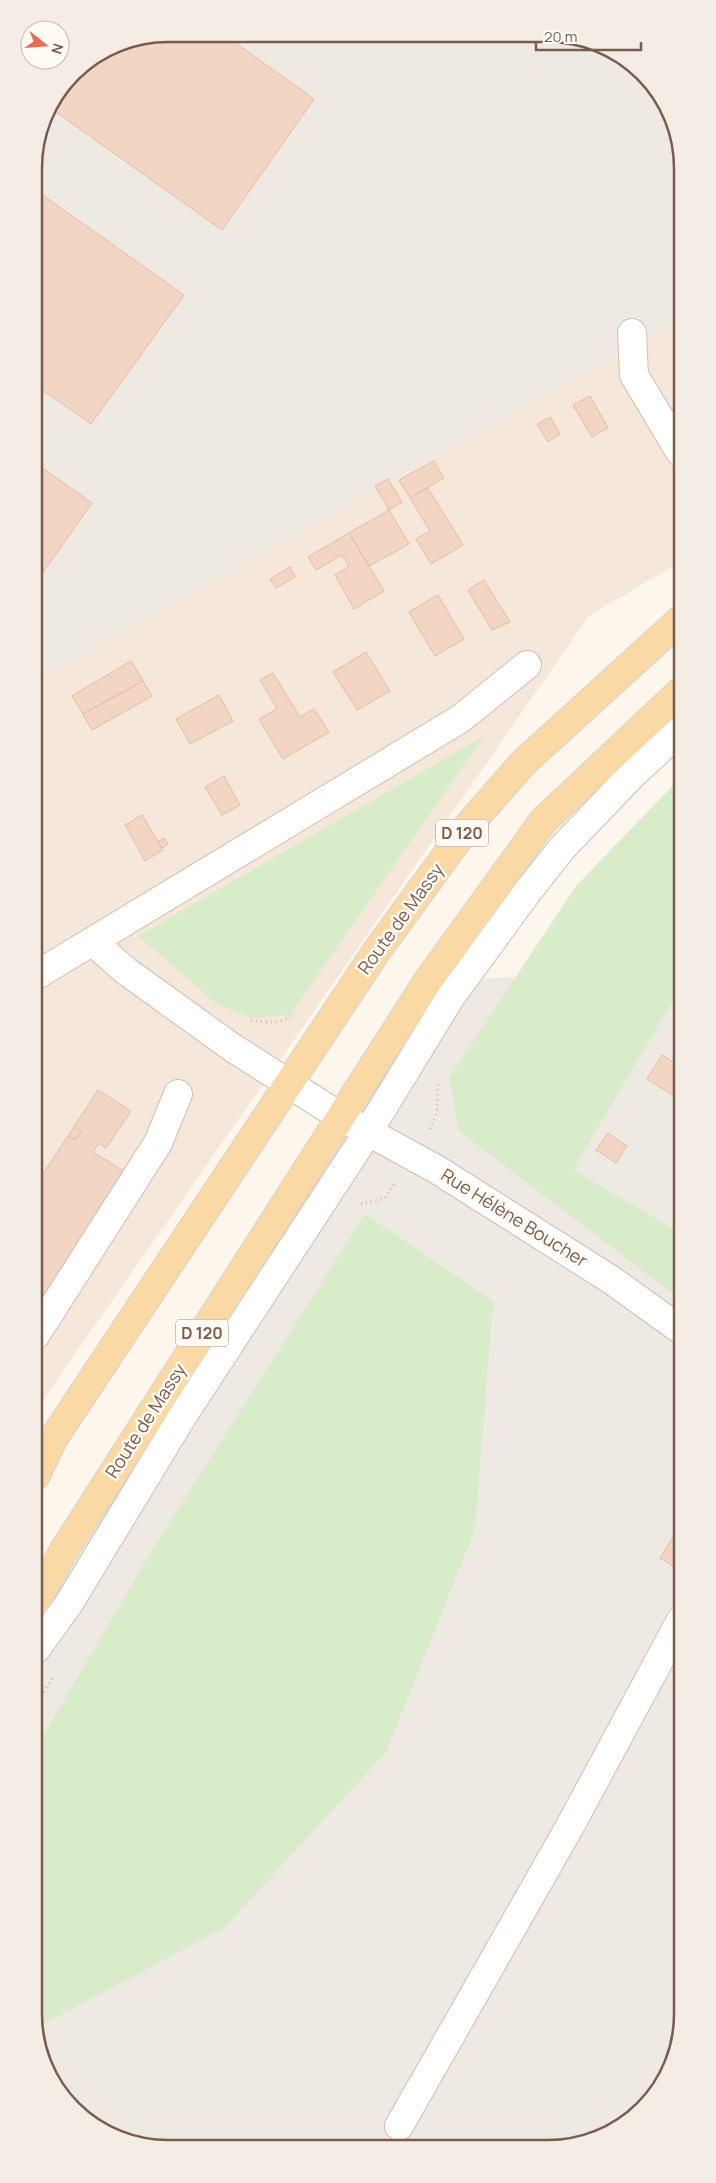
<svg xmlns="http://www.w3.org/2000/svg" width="716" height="2183" font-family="Manrope,sans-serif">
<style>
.residential{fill:#f5e8da}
.industrial{fill:#efe9e4}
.green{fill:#d8ecc9}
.building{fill:#f3d5c3;stroke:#e6bba3}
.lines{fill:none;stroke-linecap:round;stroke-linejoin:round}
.minor-casing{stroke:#d1beb0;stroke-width:30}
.major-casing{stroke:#dad1cd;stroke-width:30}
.path{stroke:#d9b8a5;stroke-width:3;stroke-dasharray:1 4;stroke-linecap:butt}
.minor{stroke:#fff;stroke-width:28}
.major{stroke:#fbd9a5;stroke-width:28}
.labels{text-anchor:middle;stroke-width:5;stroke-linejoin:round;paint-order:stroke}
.shield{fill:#fffaf3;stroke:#a28b7f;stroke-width:1}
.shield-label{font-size:16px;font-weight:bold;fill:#7a5c4d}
.street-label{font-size:18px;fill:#7a5c4d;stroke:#fffaf3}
.rim{fill:none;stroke:#7a5c4d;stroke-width:2.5}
</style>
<rect width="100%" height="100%" fill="#fdf6ec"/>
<!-- residential -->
<path class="residential" d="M680,320v242l-91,54 -553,794 -1,-729z"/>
<!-- industrial -->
<g class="industrial">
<path d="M169,34l405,2 69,37 37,70v177l-645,361 -1,-521 14,-51 32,-42 37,-23z"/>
<path d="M681,885l1,1138 -10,43 -23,37 -34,28 -42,16h-430l-70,-37 -37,-70v-439l391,-619 196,-12z"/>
</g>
<!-- green -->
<g class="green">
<path d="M484,736l-194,279 -38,3 -34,-13 -80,-69z"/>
<path d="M680,778l1,209 -108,183 108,63v67l-222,-169 -10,-53 127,-192z"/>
<path d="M365,1214l128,87 -18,228 -89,223 -162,176 -188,100v-280l113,-193z"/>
</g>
<!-- building -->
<g class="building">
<path d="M169,34h54l91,65 -92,131 -173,-123 31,-40 37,-23z"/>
<path d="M34,189l150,106 -93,129 -57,-40z"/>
<path d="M590,396l18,32 -16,9 -19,-32z"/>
<path d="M550,417l10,17 -12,8 -11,-18z"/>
<path d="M434,461l10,17 -34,20 -11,-18z"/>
<path d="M34,462l58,41 -51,72 -6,-5z"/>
<path d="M388,479l14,23 -13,8 -14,-24z"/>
<path d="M428,488l35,57 -32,19 -15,-25 14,-8 -20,-33z"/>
<path d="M389,510l20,34 -40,22 -20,-33z"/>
<path d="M349,533l35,58 -30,18 -19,-34 14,-9 -7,-11 -26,15 -8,-13z"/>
<path d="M290,567l5,10 -19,11 -6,-9z"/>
<path d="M484,580l26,42 -18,8 -24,-40z"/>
<path d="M438,595l26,44 -29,17 -26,-44z"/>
<path d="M366,652l24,39 -33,19 -24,-38z"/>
<path d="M131,661l12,20 -60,33 -11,-18z"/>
<path d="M273,673l27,44 14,-8 15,23 -46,27 -24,-40 18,-10 -17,-29z"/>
<path d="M143,681l9,15 -60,34 -9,-16z"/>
<path d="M219,695l14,26 -43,23 -14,-25z"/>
<path d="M224,776l16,29 -18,10 -17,-28z"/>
<path d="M142,815l21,35 -18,11 -20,-36z"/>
<path d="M164,838l4,6 -6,4 -4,-6z"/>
<path d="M662,1055l19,12v15l-8,13 -26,-16z"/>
<path d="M681,1082v19l-8,-6z"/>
<path d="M98,1090l33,21 -25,37 -7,-5 -6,9 35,22 -93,140v-128l33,-50 7,4 6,-8 -7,-5z"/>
<path d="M74,1127l7,5 -6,8 -7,-4z"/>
<path d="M608,1133l19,13 -11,17 -20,-13z"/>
<path d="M678,1529l3,2v40l-21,-13z"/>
</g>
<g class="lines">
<!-- minor casing -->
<g class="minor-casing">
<g id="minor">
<path d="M632,333l2,42 46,77"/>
<path d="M93,942l33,29 107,77 108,69 95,52 174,110 71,51"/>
<path d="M35,976l425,-257 67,-54"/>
<path d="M35,1336l123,-193 20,-49"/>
<path d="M36,1649l32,-44 114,-188 186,-285 82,-134 79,-108 34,-43 69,-72 48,-44"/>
<path d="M399,2126l170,-298 112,-208"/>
</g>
</g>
<!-- major casing -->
<g class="major-casing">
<g id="major">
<path d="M36,1475l17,-36 323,-487 91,-125 56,-64 157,-143"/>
<path d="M36,1601l28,-51 363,-568 116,-161 137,-129"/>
</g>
</g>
<!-- path -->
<g class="path">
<path d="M251,1020c15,3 32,4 43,-7"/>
<path d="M430,1129l7,-17 1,-30"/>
<path d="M361,1204l24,-6 10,-15"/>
<path d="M36,1705l18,-29"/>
</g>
<!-- minor -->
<use href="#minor" class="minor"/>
<!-- major -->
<use href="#major" class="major"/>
</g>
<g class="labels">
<!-- shield labels -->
<g class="shield">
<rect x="436" y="819.5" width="52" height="27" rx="4"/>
<rect x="176" y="1319.5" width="52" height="27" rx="4"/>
</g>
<g class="shield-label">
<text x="462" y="839">D 120</text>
<text x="202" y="1339">D 120</text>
</g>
<!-- street labels -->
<g class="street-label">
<text transform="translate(401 919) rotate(-54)" y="6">Route de Massy</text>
<text transform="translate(514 1218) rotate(32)" y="6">Rue Hélène Boucher</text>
<text transform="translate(146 1421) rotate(-57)" y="6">Route de Massy</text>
</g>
</g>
<!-- crop -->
<path d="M0 0H716V2183H0ZM168 42H548A126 126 0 0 1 674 168V2014A126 126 0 0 1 548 2140H168A126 126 0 0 1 42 2014V168A126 126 0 0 1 168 42Z" fill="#f4ede6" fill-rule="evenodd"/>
<path class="rim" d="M168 42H548A126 126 0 0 1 674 168V2014A126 126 0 0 1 548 2140H168A126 126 0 0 1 42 2014V168A126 126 0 0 1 168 42Z"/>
<!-- north arrow -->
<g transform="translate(45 45) rotate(107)"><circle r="24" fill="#fffaf3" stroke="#cabbb1"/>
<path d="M0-4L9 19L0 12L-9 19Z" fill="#e76f51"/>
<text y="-8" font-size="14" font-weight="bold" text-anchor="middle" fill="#7a5c4d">N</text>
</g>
<!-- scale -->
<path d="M536 42v8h105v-8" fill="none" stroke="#7a5c4d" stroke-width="2.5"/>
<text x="544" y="42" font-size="15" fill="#7a5c4d" stroke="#fffaf3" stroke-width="4" paint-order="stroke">20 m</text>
</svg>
